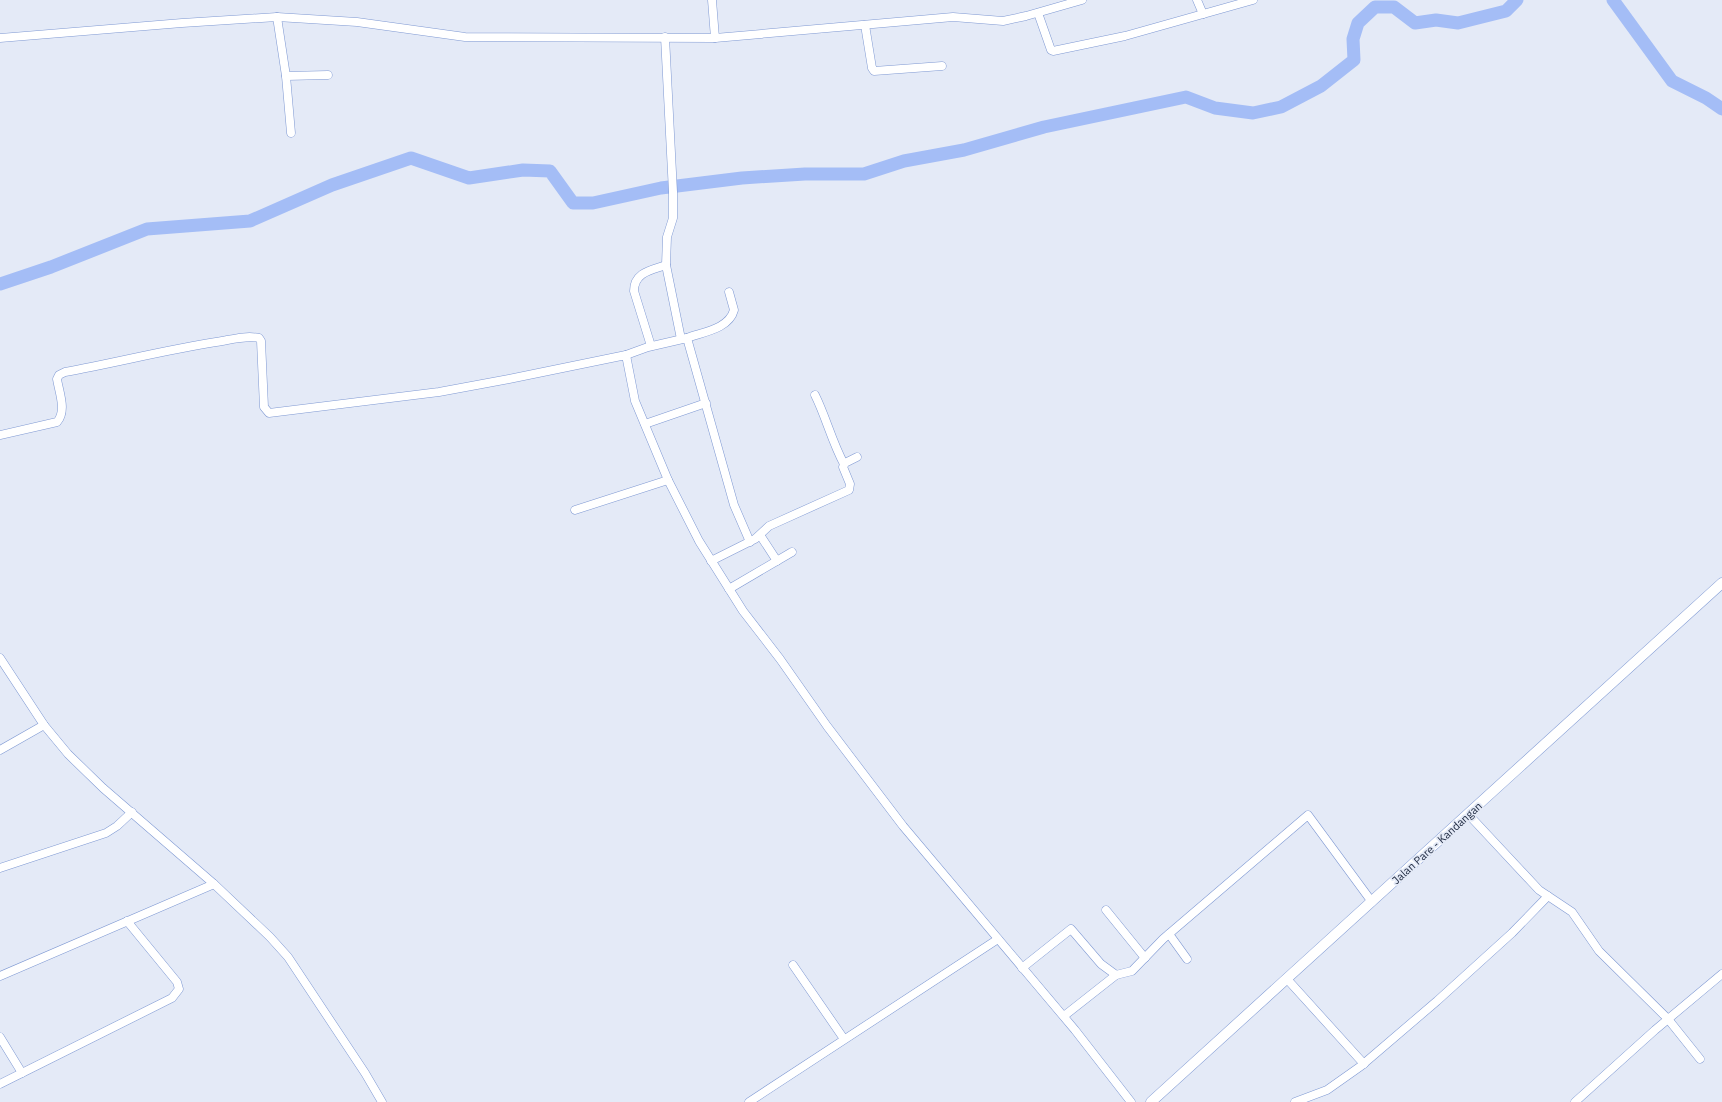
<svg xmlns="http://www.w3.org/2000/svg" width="1722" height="1102" font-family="'IBM Plex Sans',sans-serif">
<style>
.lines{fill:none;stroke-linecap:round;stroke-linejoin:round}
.river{stroke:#a4bdf6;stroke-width:13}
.minor-casing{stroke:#7f99d3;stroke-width:9}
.major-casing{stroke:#7f99d3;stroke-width:11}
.minor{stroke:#fff;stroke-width:8}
.major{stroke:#fff;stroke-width:10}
.labels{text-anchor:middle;stroke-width:3.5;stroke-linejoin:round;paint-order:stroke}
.street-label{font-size:11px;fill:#1f2a41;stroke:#e4eaf7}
</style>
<rect width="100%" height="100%" fill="#e4eaf7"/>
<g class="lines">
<!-- river -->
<g class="river">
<path d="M1613,0l59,81 34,17 16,11"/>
<path d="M0,284l51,-17 96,-38 103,-8 82,-36 79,-27 58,20 54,-8 27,1 23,32h20l68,-15 81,-10 63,-4h59l40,-13 60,-11 80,-23 142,-30 29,11 38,5 28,-6 40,-21 33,-26 -1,-21 5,-16 17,-16h19l21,16 21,-3 22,3 48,-12 11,-11"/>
</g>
<!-- minor casing -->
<g class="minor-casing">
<g id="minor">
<path d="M712,0l3,38"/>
<path d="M1197,0l6,14"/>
<path d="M1038,13l13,37 2,1 72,-15 128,-36"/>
<path d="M277,17l9,59 5,57"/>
<path d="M865,25l7,43 2,3 68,-5"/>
<path d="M665,37l8,155v26l-6,19 -1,28 15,74"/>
<path d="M0,38l182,-15 95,-6 80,5 108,15 250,1 238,-21 50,4 23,-5 56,-16"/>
<path d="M286,76l42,-1"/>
<path d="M687,338c16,-6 42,-9 47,-28l-5,-18"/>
<path d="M651,346l-17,-55c0,-19 18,-21 32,-26"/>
<path d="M626,355l22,-8 39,-9 47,167 16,37"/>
<path d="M815,395c11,22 17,47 29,69"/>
<path d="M645,424l61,-21"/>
<path d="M0,435l57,-13c10,-11 2,-30 0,-43l2,-4 6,-3c50,-9 100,-22 151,-30 14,-2 29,-7 43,-4l2,3 3,66 5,6 170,-21 70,-13 117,-24 9,46 33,79 31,61 44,70 37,48 47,67 76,100 172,204 56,72"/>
<path d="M575,510l93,-30"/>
<path d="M760,535l17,26"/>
<path d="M711,561l44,-22 14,-13 80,-36 1,-6 -7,-17 2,-4 12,-6"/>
<path d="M729,589l63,-37"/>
<path d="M0,658l44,67 24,29 35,34 111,96 56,53 18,20 77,116 17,29"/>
<path d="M0,750l44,-25"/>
<path d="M0,868l106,-35 11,-7 15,-14"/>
<path d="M1548,896l24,16 27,39 69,68 32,40"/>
<path d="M1106,910l39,48"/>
<path d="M1169,934l18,25"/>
<path d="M793,965l51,74"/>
<path d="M1022,968l49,-39 30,35 15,11 16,-4 31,-32 145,-124 64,87"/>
<path d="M0,976l214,-92"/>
<path d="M1287,979l77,85"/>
<path d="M1064,1016l52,-41"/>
<path d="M0,1037l22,36"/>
<path d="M0,1084l172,-86 7,-9 -2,-7 -50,-61"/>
<path d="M749,1102l249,-163"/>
<path d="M1295,1102l32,-12 34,-24 76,-65 75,-68 36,-37 -9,-6 -71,-76"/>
<path d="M1575,1102l80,-72 67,-56"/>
</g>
</g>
<!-- major casing -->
<g class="major-casing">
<path id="major" d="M1151,1102l571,-519"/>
</g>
<!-- minor -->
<use href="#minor" class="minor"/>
<!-- major -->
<use href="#major" class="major"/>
</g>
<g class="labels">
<!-- street labels -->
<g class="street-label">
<text transform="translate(1437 843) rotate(-42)" y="4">Jalan Pare - Kandangan</text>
</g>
</g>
</svg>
